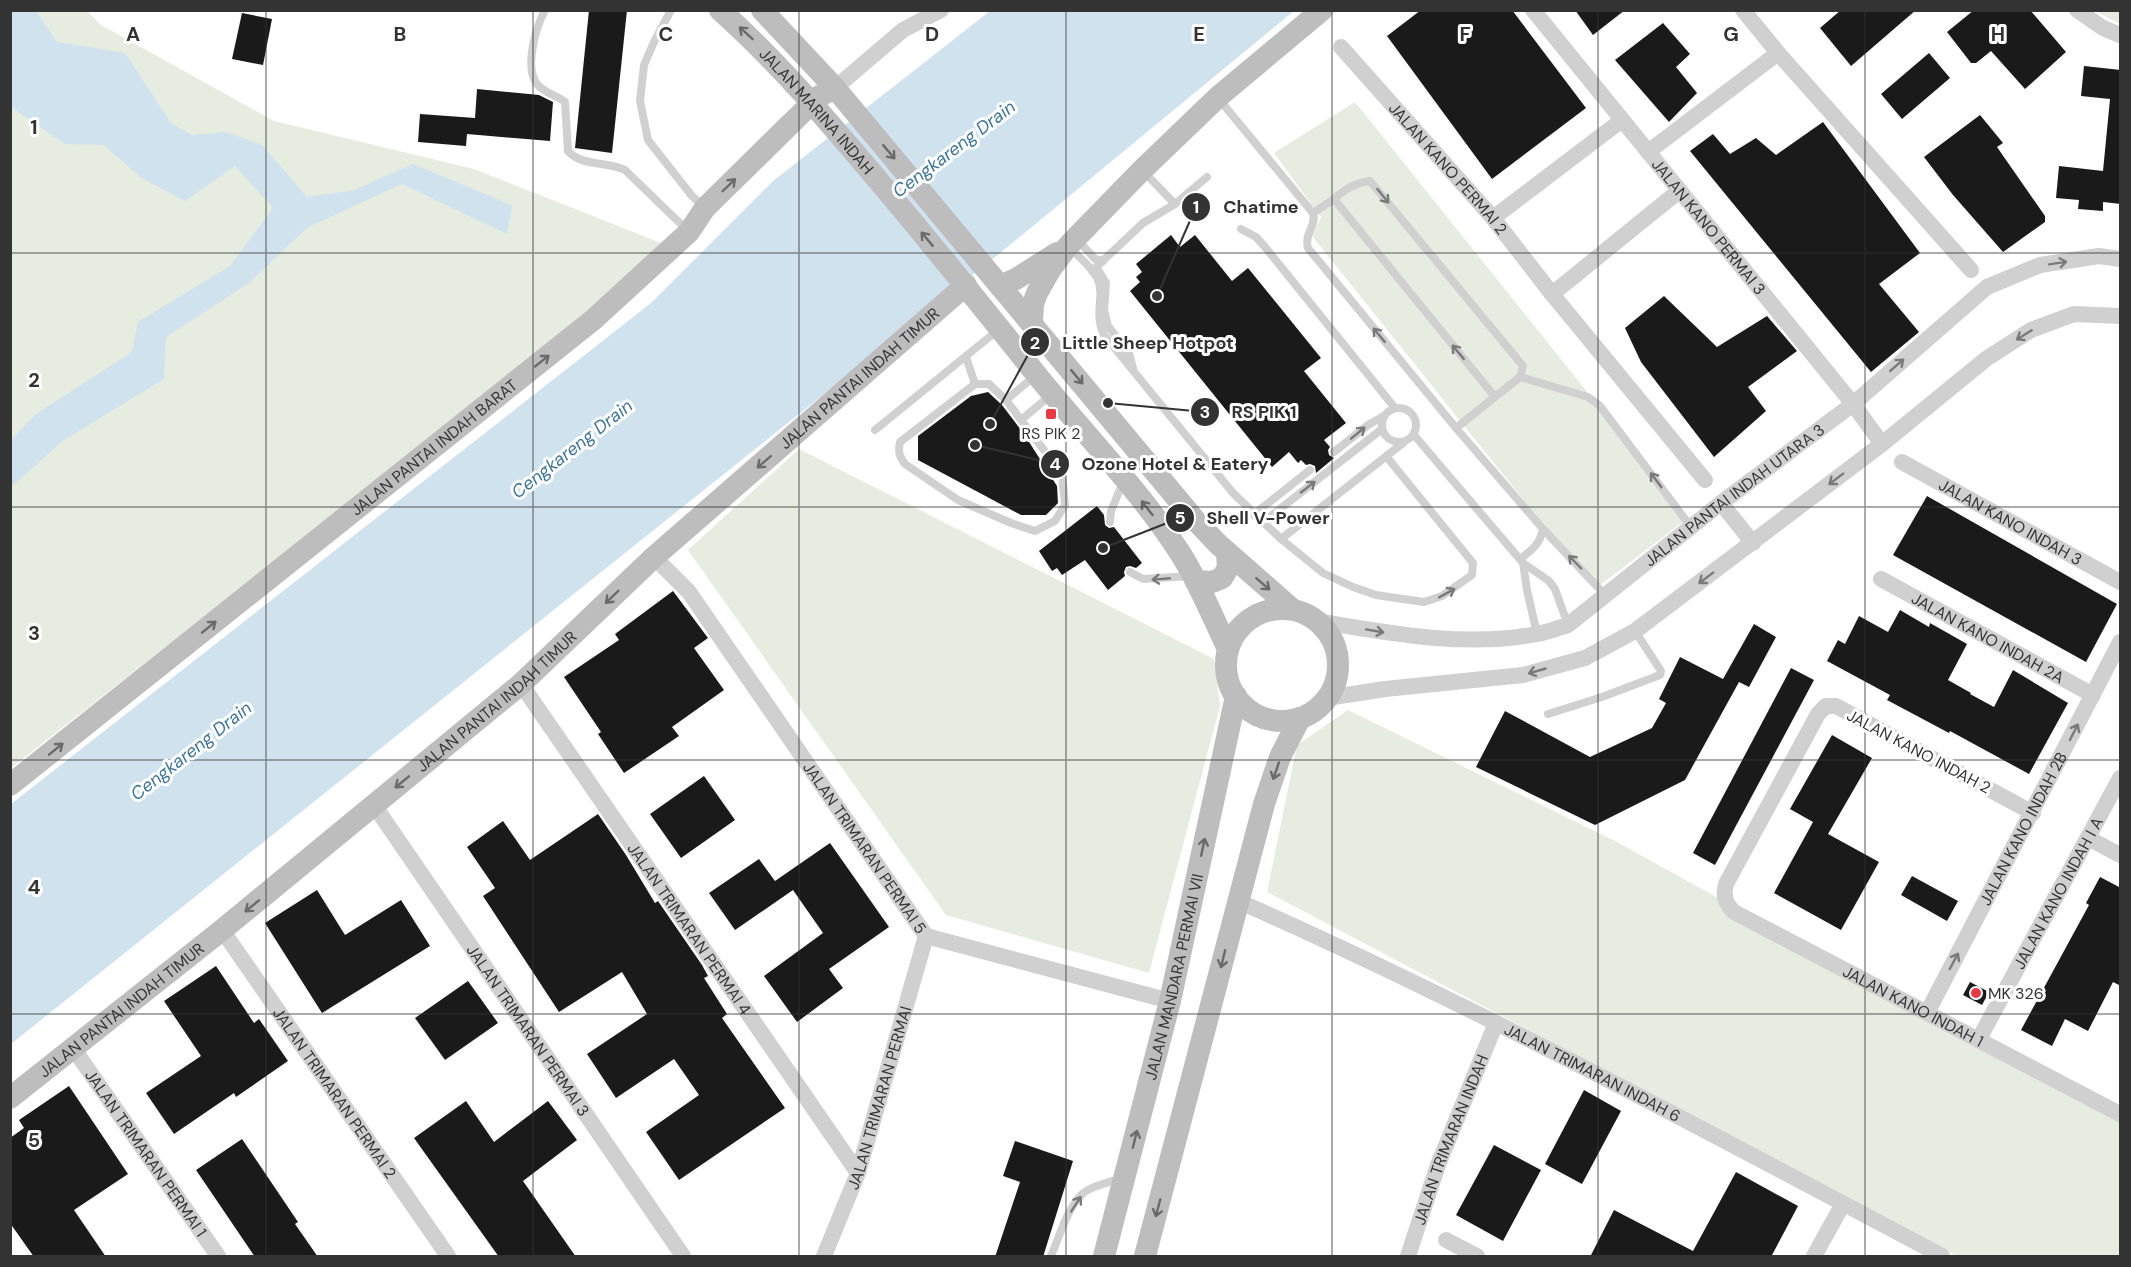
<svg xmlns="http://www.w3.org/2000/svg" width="2131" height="1267" font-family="'DM Sans',sans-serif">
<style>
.green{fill:#e6ecdf}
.water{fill:#cfe2ee}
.building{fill:#1a1a1a}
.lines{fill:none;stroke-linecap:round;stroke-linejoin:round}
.lane{stroke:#d0d0d0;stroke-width:8}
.street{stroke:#d0d0d0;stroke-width:16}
.secondary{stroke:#bdbdbd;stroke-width:22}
.oneway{stroke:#6a6a6a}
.oneway2{stroke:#7a7a7a}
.grid{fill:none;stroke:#333;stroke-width:1.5;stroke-opacity:0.55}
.poi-dot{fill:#e63946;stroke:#fff;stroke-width:2}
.labels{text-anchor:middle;stroke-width:6;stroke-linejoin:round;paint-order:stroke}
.street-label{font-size:16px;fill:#333;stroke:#fff}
.poi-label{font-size:16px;fill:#333;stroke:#fff}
.water-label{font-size:18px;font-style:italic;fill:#3f7597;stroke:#fff}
.grid-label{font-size:20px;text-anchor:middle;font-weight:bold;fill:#333;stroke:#fff;stroke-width:6;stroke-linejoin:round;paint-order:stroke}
.leader{fill:none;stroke:#333;stroke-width:2}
.callout-dot{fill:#333;stroke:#fff;stroke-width:2}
.mark-label{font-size:18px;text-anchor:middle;font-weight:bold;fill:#fff}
.callout-label{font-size:18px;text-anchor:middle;font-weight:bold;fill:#333;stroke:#fff;stroke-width:6;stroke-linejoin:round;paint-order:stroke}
</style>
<rect width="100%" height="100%" fill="#fff"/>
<!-- green -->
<g class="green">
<path d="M11,11h76l14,14 173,96 200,48 192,76 -142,120 -513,403z"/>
<path d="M2095,11h25v13z"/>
<path d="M1355,102l333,416 -93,71 -283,-353 9,-19 -47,-64z"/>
<path d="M799,449l415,210 6,47 -71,267 -203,-58 -258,-365z"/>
<path d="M1348,710l267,131 505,279v136h-163l-690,-364 30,-147z"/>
</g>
<!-- water -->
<g class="water">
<path d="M11,10l25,1 21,31 68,11 46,70 21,12 34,-3 36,13 45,52 47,-7 59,-26 99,41 -5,29 -105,-50 -94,43 -59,56 -83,54 -2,42 -100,61 -53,47v-47l25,-26 96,-62 6,-30 92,-56 43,-58 -38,-42 -50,35 -45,-24 -36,-32 -39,-1 -54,-37z"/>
<path d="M990,11h304l-300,247 -983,786v-240l640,-501 122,-122z"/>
</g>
<!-- building -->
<g class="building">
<path d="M589,10h38l-15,143 -37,-5z"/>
<path d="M1421,10h91l74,98 -94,71 -105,-143z"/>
<path d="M1575,10h50l-32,25z"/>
<path d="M1841,10h75l-65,56 -31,-38z"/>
<path d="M1974,10h56l36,42 -41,37 -34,-38 -15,12h-5l-24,-31z"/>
<path d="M242,13l30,6 -9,46 -31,-6z"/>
<path d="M1663,23l27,31 -14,13 21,26 -28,29 -54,-62z"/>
<path d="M1929,53l21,25 -48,41 -21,-25z"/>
<path d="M2084,66l37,4v134l-18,-2v9l-25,-2 1,-9 -23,-2 3,-32 44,5 7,-72 -29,-3z"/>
<path d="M477,89l62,6 14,7 -3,39 -83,-7 -1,12 -48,-4 2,-28 55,4z"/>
<path d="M1980,115l23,28 -6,4 48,69v6l-42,30 -50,-57 -29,-38z"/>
<path d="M1823,122l97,131 -41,31 40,48 -48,40 -181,-221 23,-17 17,20 26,-16 20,17z"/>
<path d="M1171,235l9,12 15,-12 37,46 16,-13 73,90 -17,13 42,52 -22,17 6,7 -2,3 1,5 5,3 -18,15 -1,-7 -5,-2 -4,1 -5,-5 -3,3 -9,-11 -17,15 -142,-176 10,-9 -4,-5 6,-5 -6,-8z"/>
<path d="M1664,296l53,51 50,-31 30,35 -49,36 18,24 -52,46 -73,-95 -16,-34z"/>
<path d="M988,392l14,13 22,29 33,52 1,17 -12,12h-25l-103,-55v-24l53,-40z"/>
<path d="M1927,496l190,108 -31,58 -193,-107z"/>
<path d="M1097,506l7,9 1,10 4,3 5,-1 28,36 -6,5 -6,-2 -4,1 -2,5 1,4 -17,14 -23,-30 -23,15 -5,-7 -5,3 -13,-20z"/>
<path d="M673,591l35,47 -14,10 30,42 -52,37 7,9 -55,37 -26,-39 3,-2 -37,-55 55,-37 -4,-6z"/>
<path d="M1900,610l29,17 1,-4 37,21 -19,36 23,13 -1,1 24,13 19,-37 55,33 -39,71 -79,-43 -1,2 -62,-33 3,-5 -63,-34 11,-21 7,4 14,-28 29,16z"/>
<path d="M1754,624l22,13 -27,50 -10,-5 -54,98 -90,45 -119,-58 29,-56 85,46 62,-29 14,-25 -7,-4 21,-42 43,22z"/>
<path d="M1791,668l23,12 -99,185 -22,-12z"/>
<path d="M1832,735l40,23 -44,76 51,28 -38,68 -67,-37 39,-71 -23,-13z"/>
<path d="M704,776l31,44 -54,38 -31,-44z"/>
<path d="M598,814l28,41 29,48 3,-2 44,64 6,11 -4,2 23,36 -5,4 63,90 -106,72 -33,-48 53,-37 -25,-36 -58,39 -29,-44 60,-40 -25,-42 -63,40 -76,-116 12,-8 -28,-41 36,-26 27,39z"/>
<path d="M830,843l59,84 -60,42 14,19 -46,34 -33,-46 59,-43 -30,-43 -58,40 -26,-37 50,-34 16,22z"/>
<path d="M1912,876l46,25 -11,20 -46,-26z"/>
<path d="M2100,877l21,11v98l-8,-4 -25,49 -23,-12 -13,27 -31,-16 68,-125 -3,-2z"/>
<path d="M317,890l28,45 56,-35 29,46 -108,67 -57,-90z"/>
<path d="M216,966l38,57 5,-4 29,42 -52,36 -2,-4 -60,41 -28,-41 55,-37 -37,-55z"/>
<path d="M468,981l30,42 -53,37 -30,-42z"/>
<path d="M1970,982l19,10 -7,13 -19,-10z"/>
<path d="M69,1086l59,88 -54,36 32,47h-72l-24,-34v-85l14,-10 -5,-8z"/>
<path d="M1584,1090l37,21 -39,73 -37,-20z"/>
<path d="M466,1101l28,41 54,-41 29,39 -54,41 53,76h-77l-85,-119z"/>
<path d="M242,1139l56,83 -3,2 23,33h-63l-59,-87z"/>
<path d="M1015,1141l58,20 -30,96h-48l25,-75 -17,-6z"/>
<path d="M1494,1145l47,25 -38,71 -47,-26z"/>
<path d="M1736,1172l62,34 -27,51h-181l24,-47 79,41z"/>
</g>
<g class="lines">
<!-- lane -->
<g class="lane">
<path d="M545,10c-9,17 -21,57 -8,74 7,9 19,11 28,18l3,49c14,16 39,10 57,19l62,60"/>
<path d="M671,10l-17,32 -10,23 -4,36 8,39 44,56 12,11"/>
<path d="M1218,98l95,115c4,13 -9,19 -5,35l148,180 87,101c-3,15 -11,21 -23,30"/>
<path d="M1142,170l33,34"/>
<path d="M1313,213l21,-14"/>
<path d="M1241,229l15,8 9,10 130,161"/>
<path d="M1076,238l19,21 8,2"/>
<path d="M1068,246c10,10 23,20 29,32 9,17 -4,34 7,57l129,158 48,46 42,34 30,14 23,8 48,7 18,-6 30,-21 1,-12 -87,-107"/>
<path d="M1097,268l9,15 -2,27 4,16 21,27 4,15"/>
<path d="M1092,271l51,-48 32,-19 32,-27"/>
<path d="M966,357l9,27"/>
<path d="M1520,377l68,20 12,9 91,121"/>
<path d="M975,384h14l17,16 56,74 3,31 -10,16 -20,10 -24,-8 -53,-23 -53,-36c-6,-8 -7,-12 -5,-22z"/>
<path d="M1006,400l30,-25"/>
<circle cx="1399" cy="425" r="17"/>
<path d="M1021,420l31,-26"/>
<path d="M1456,428l64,-51 3,-11 -153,-185c-15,2 -25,8 -36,18l161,198"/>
<path d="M875,430l123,-100"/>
<path d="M1414,435l109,128 26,18 6,8 13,36"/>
<path d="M1334,452l34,-27 16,-9"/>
<path d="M1253,515l57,-45"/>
<path d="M1110,522l1,-11 13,-31"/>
<path d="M1262,523l120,-94"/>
<path d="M1543,529l63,67"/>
<path d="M1281,539l122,-96"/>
<path d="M1523,563l4,27 10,44"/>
<path d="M1130,572l13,7 47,-3"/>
<path d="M1548,714l54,-17 58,-22 1,-4 -26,-40"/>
<path d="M1051,1256c8,-18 18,-54 35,-65 11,-7 25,-9 36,-13"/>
</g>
<!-- street -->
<g class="street">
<path id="s1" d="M1533,10l320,394 29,40"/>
<path d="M1743,10l35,43 193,217"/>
<path d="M2077,10l26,18 17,7"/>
<path id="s2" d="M1341,47l152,171 59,76 153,186"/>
<path d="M835,88l68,-58 38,-20"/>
<path d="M1648,152l130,-99"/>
<path d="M1493,218l129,-98"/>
<path d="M1552,294l127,-103"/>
<path id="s3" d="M1902,462l218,120"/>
<path d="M1721,503l32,40"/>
<path id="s4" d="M654,557l35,35 237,344 244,65"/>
<path id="s5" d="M1881,579l212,116"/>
<path id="s6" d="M1317,621c70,12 150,27 220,13 11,-2 21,-6 31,-9l153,-122 132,-99 134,-117 53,-22 59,-9 21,3"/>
<path id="s7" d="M521,684l337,489"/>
<path d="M1327,698l58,-9 138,-14 62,-17 50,-27 247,-187 104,-85 45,-29 43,-16 46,2"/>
<path id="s8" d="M374,805l309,451"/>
<path id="s9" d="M2033,813l-197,-107h-10l-8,8 -92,170c-3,12 -1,19 8,28l386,202"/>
<path d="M2088,838l32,17"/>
<path id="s10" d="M1238,901c240,106 472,232 704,355"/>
<path id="s11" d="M222,930l226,326"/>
<path id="s12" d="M1927,1013l193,-371"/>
<path id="s13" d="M1979,1039l141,-261"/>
<path id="s14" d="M73,1048l145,208"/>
<path d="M1446,1240l31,16"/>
<path id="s15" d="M824,1256l34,-83 68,-237"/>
<path id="s16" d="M1408,1256l30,-91 58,-142"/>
<path d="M1814,1256l29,-52"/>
</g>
<!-- secondary -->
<g class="secondary">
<path id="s17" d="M720,10c58,52 107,110 157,169 53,63 104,126 155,190 49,62 107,119 150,187 18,29 31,62 46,93"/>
<path d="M762,10l73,78 360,432 23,24 74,65"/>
<path d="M1000,286l16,-7 41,-26"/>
<path d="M1032,323l1,-19 4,-11 13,-23 18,-24 74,-76 76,-73 104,-87"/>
<path d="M1196,581l16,1 10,-4 6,-10 -1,-15"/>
<circle cx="1282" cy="665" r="56"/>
<path id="s18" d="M10,785l583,-465 96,-88 16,-24 113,-111 17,-9"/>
<path id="s19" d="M10,1098l212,-168 299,-246 133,-127 312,-272"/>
<path id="s20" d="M1104,1256l66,-255 66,-305"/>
<path d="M1145,1256l119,-452 16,-47 20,-39"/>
</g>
</g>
<!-- one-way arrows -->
<defs><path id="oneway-shaft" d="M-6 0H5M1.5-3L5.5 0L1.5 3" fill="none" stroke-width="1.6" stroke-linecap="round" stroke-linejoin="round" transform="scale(1.5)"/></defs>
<g class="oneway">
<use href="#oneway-shaft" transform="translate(746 33) rotate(-138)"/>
<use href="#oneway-shaft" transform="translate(889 152) rotate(50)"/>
<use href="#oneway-shaft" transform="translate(729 185) rotate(-44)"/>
<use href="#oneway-shaft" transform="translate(927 239) rotate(-130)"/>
<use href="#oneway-shaft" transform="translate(542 361) rotate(-38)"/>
<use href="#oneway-shaft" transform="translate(1077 377) rotate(50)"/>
<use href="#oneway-shaft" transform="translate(764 462) rotate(139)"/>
<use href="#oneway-shaft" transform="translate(1147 508) rotate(-128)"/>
<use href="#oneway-shaft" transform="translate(1263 584) rotate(41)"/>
<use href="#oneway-shaft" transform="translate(612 597) rotate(136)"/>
<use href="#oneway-shaft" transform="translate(209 627) rotate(-39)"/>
<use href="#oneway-shaft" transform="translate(56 749) rotate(-39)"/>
<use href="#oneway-shaft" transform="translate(1276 771) rotate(109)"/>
<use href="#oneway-shaft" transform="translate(402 782) rotate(141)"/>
<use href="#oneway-shaft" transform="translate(1203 847) rotate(-78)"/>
<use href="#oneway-shaft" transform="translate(252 906) rotate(141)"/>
<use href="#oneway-shaft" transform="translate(1223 959) rotate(104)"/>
<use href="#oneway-shaft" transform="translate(1135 1139) rotate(-76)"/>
<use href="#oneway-shaft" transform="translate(1158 1208) rotate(105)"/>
</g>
<g class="oneway2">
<use href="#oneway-shaft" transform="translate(1383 196) rotate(51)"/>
<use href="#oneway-shaft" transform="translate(2058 263) rotate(-9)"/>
<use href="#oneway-shaft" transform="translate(1379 335) rotate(-130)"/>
<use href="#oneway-shaft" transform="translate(2024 335) rotate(148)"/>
<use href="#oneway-shaft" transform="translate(1458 352) rotate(-130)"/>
<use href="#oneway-shaft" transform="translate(1897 365) rotate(-41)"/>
<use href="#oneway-shaft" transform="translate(1358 433) rotate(-39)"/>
<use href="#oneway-shaft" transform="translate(1836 479) rotate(143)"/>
<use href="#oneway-shaft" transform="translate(1656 480) rotate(-127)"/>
<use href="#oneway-shaft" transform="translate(1308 487) rotate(-38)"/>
<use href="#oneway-shaft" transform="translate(1575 562) rotate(-134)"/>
<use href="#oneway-shaft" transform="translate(1706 578) rotate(143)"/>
<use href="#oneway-shaft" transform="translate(1161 579) rotate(175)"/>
<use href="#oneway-shaft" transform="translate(1447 593) rotate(-29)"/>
<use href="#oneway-shaft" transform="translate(1375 631) rotate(10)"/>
<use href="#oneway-shaft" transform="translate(1537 671) rotate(164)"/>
<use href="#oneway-shaft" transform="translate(2074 732) rotate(-63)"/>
<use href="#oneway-shaft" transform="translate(1954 961) rotate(-62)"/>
<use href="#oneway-shaft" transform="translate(1076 1204) rotate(-57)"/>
</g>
<!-- grid -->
<path class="grid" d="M266,10v1246M533,10v1246M799,10v1246M1066,10v1246M1332,10v1246M1598,10v1246M1865,10v1246M10,253h2110M10,507h2110M10,760h2110M10,1014h2110"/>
<!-- markers -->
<g class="poi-dot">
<rect x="1045" y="408" width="12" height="12" rx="3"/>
<circle cx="1976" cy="993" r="6"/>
</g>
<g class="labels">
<!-- street labels -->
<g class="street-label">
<text dy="6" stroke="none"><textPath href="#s17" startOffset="140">JALAN MARINA INDAH</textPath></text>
<text dy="6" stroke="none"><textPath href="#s2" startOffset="162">JALAN KANO PERMAI 2</textPath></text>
<text dy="6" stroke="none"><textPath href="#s1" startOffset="279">JALAN KANO PERMAI 3</textPath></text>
<text dy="6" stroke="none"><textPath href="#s19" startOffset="1114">JALAN PANTAI INDAH TIMUR</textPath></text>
<text dy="6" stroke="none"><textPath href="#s18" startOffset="542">JALAN PANTAI INDAH BARAT</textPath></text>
<text dy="6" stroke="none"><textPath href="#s6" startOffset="465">JALAN PANTAI INDAH UTARA 3</textPath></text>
<text dy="6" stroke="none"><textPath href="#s3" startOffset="124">JALAN KANO INDAH 3</textPath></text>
<text dy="6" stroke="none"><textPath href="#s5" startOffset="122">JALAN KANO INDAH 2A</textPath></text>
<text dy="6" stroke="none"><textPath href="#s19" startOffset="628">JALAN PANTAI INDAH TIMUR</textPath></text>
<text transform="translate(1919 751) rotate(28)" y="6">JALAN KANO INDAH 2</text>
<text dy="6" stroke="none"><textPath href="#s12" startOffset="208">JALAN KANO INDAH 2B</textPath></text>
<text dy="6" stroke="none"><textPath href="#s4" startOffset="360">JALAN TRIMARAN PERMAI 5</textPath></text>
<text dy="6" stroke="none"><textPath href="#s13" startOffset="166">JALAN KANO INDAH I A</textPath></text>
<text dy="6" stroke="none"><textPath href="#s7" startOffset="297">JALAN TRIMARAN PERMAI 4</textPath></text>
<text dy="6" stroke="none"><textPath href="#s20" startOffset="288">JALAN MANDARA PERMAI VII</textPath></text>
<text dy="6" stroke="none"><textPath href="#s9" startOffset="672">JALAN KANO INDAH 1</textPath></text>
<text dy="6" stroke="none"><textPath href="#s19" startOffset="142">JALAN PANTAI INDAH TIMUR</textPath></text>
<text dy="6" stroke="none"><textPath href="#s8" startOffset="273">JALAN TRIMARAN PERMAI 3</textPath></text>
<text dy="6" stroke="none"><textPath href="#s10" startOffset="394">JALAN TRIMARAN INDAH 6</textPath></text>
<text dy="6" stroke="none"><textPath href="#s11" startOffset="198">JALAN TRIMARAN PERMAI 2</textPath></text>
<text dy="6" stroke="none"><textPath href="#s15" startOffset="168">JALAN TRIMARAN PERMAI</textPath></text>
<text dy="6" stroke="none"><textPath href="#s16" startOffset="124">JALAN TRIMARAN INDAH</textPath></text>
<text dy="6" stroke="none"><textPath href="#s14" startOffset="128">JALAN TRIMARAN PERMAI 1</textPath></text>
</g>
<!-- poi labels -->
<g class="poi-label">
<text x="1051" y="439">RS PIK 2</text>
<text x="1988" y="999" text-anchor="start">MK 326</text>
</g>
<!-- water labels -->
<g class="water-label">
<text transform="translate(954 149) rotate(-37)" y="6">Cengkareng Drain</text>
<text transform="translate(572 449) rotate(-38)" y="6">Cengkareng Drain</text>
<text transform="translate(191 751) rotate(-38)" y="6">Cengkareng Drain</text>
</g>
</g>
<g class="grid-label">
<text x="133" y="41">A</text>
<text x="400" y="41">B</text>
<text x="666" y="41">C</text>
<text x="932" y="41">D</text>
<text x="1199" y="41">E</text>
<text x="1465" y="41">F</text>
<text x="1731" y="41">G</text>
<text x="1998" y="41">H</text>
<text x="34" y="134">1</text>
<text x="34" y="387">2</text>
<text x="34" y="640">3</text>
<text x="34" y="894">4</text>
<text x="34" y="1147">5</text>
</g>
<!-- callouts -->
<path class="leader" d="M1157 296L1196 207M990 424L1035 342M1108 403L1205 412M975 445L1055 464M1103 548L1180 518"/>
<g class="callout-dot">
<circle cx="1157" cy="296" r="6"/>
<circle cx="990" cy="424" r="6"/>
<circle cx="1108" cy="403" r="6"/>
<circle cx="975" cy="445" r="6"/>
<circle cx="1103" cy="548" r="6"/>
<circle cx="1196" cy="207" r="15"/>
<circle cx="1035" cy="342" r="15"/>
<circle cx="1205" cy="412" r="15"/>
<circle cx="1055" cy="464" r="15"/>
<circle cx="1180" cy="518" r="15"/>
</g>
<g class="mark-label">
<text x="1196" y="213">1</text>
<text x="1035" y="349">2</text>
<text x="1205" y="418">3</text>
<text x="1055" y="470">4</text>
<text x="1180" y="524">5</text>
</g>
<g class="callout-label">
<text x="1261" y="213">Chatime</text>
<text x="1148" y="349">Little Sheep Hotpot</text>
<text x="1264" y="418">RS PIK 1</text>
<text x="1175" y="470">Ozone Hotel &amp; Eatery</text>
<text x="1268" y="524">Shell V-Power</text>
</g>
<!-- border -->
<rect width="2131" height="1267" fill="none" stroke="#333333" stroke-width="24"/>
</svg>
